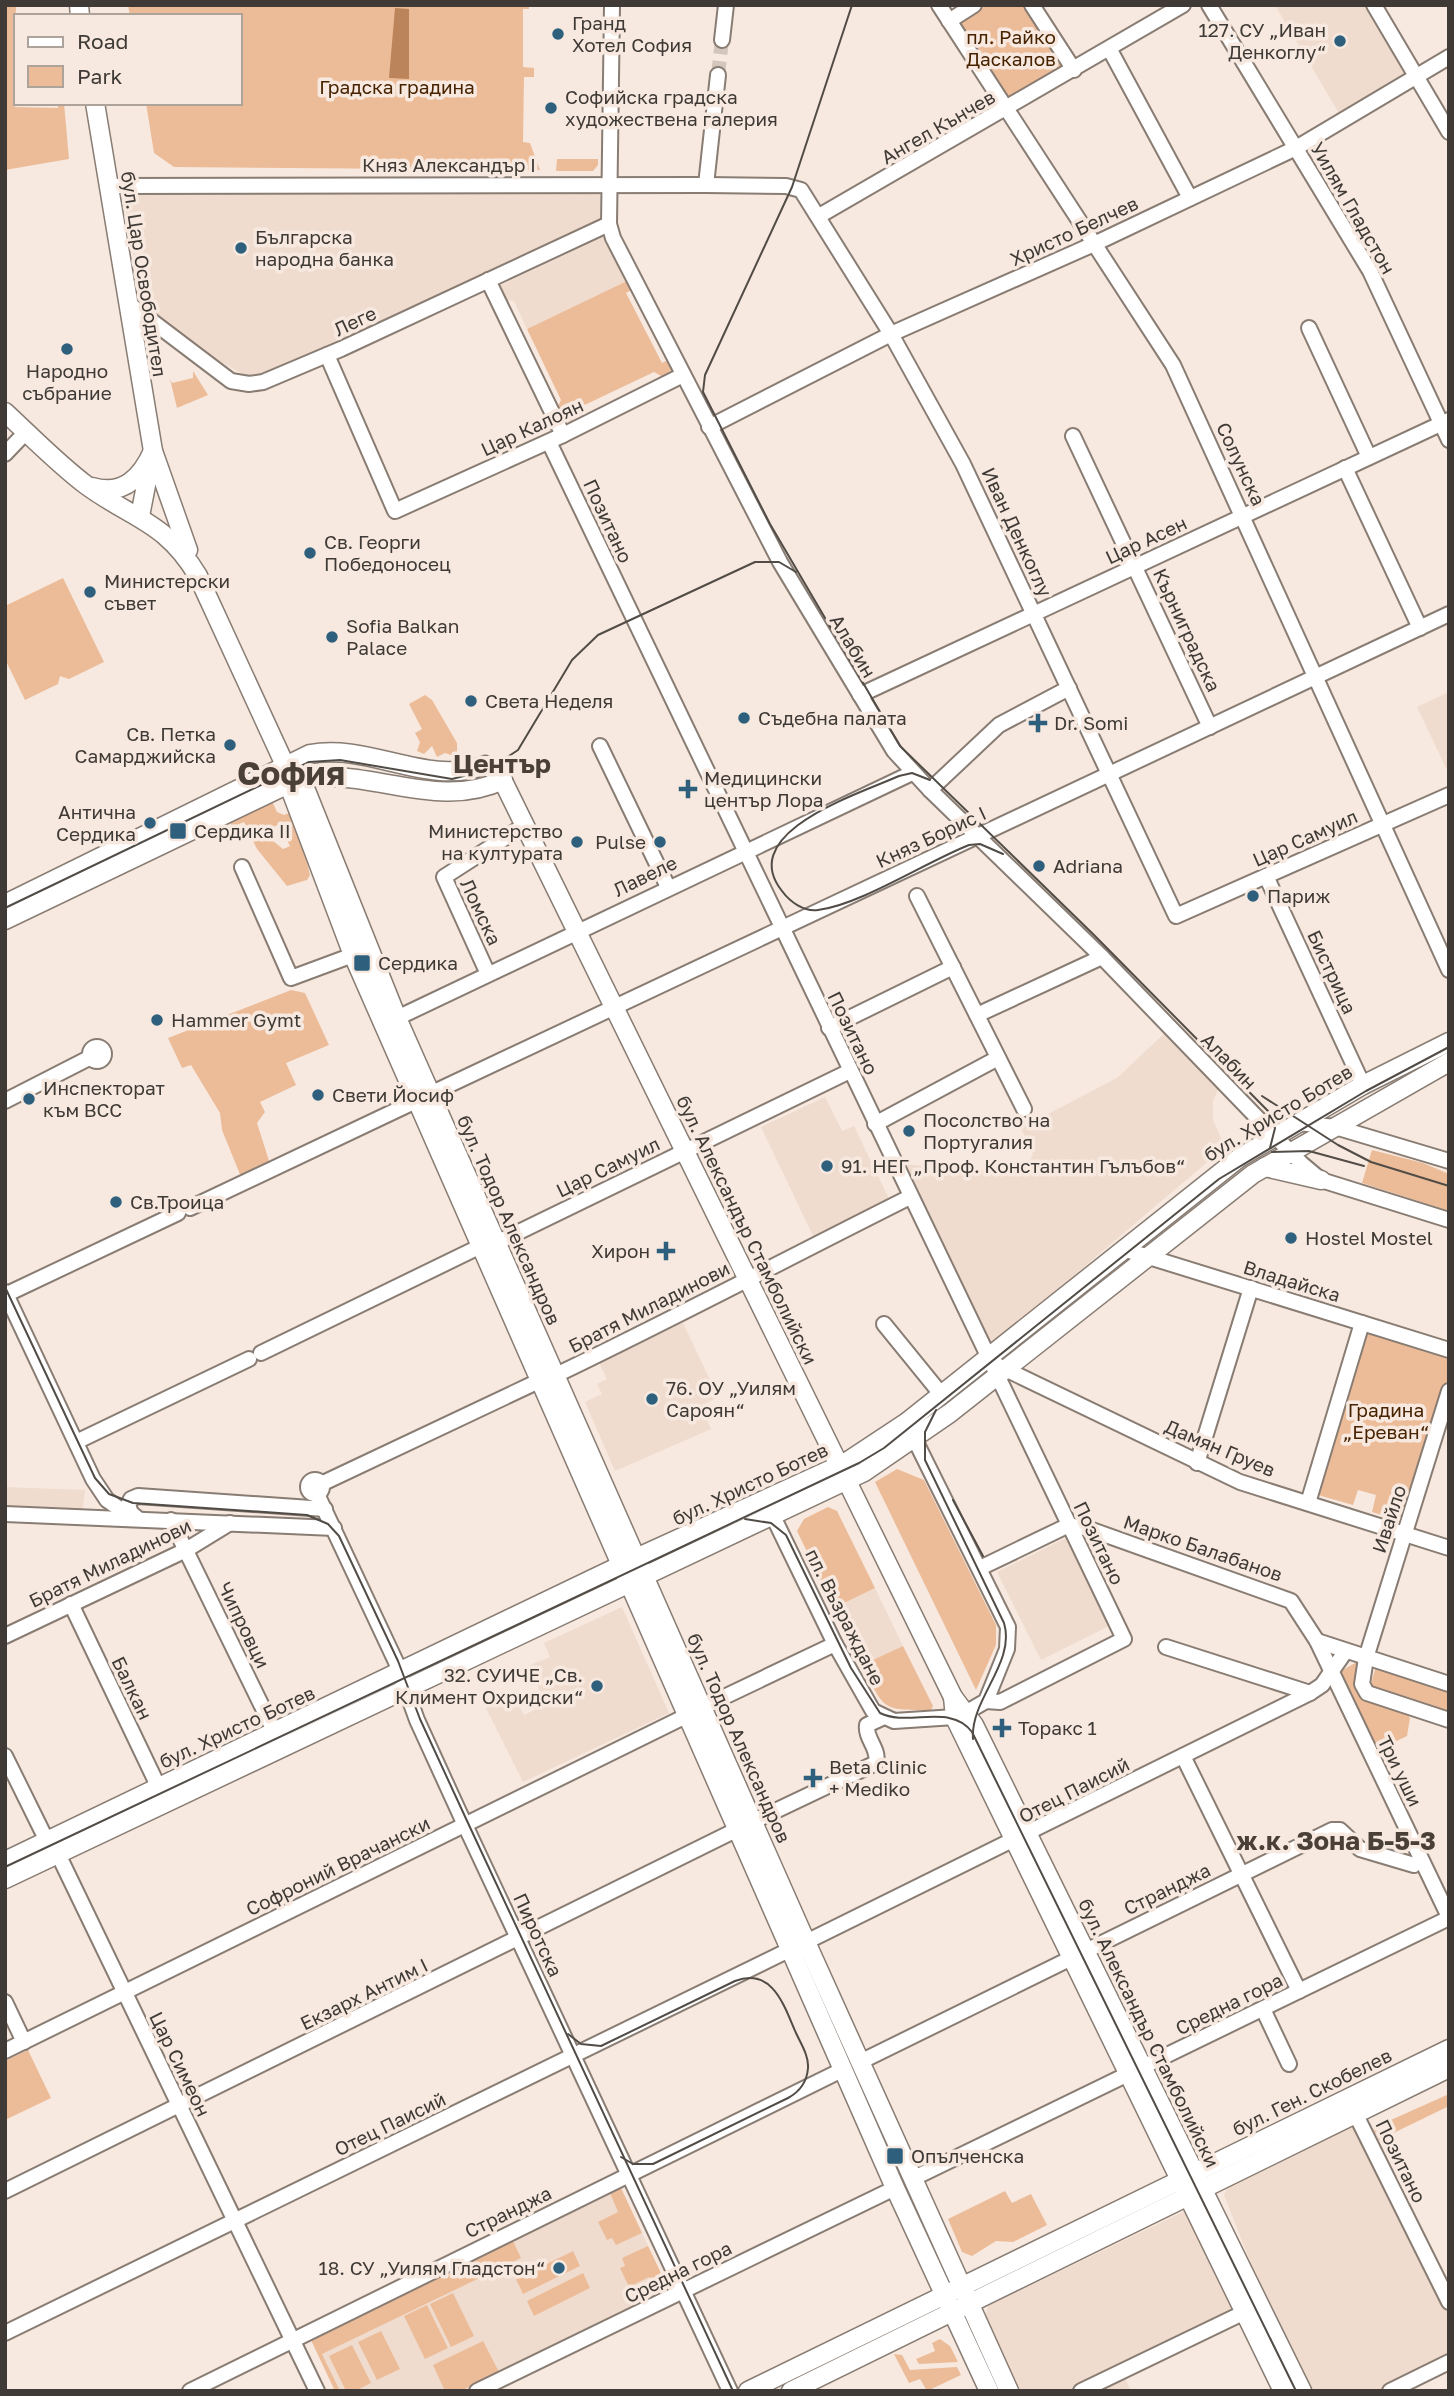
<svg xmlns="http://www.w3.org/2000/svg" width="1454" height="2396" font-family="'Golos Text',sans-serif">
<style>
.built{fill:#f0dcce}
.green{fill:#ecbc99}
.water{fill:#bc845b}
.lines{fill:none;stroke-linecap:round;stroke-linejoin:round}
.minor-tunnel{stroke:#d2c6bd;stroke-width:14;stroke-dasharray:14 7;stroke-linecap:butt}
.minor-casing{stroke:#887c73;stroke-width:18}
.major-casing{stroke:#887c73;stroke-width:21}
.minor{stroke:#fff;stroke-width:14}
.major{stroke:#fff;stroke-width:18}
.tram{stroke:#524c47;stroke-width:2}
.poi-dot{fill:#2e607e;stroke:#f7e9df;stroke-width:2.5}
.labels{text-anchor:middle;stroke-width:7;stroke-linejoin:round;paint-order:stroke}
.poi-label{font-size:19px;fill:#3f3a36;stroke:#f7e9df;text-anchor:start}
.park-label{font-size:19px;fill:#472301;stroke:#f7e9df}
.street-label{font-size:19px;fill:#3f3a36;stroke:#f7e9df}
.district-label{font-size:26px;font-weight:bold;fill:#4b4038;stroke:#f7e9df}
.town-label{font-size:33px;font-weight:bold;fill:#4b4038;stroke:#f7e9df}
</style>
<rect width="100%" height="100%" fill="#f7e9df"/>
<!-- built -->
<g class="built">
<path d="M1275,5h89l42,71 -66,39z"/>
<path d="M597,192l3,3v28l-250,116 -94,37 -11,-1 -37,-20 -66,-51 -17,-98 5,-13z"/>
<path d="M603,237l4,2 22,41 -102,49 -13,-28 -10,-1 -5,-14z"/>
<path d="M1449,692v82l-32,-67z"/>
<path d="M1169,1029l52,54 -8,18v19l12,27 -246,209 -90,-193 131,10 13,-18 -12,-27 96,-50z"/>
<path d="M825,1097l17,34 12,-5 36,75 -76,37 -53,-111z"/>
<path d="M683,1323l35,74 -17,9 10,23 -96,42 -30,-69 17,-8 -5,-10 10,-5 -8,-16z"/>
<path d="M5,1487l80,3 -3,23 -77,-2z"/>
<path d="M1066,1538l43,88 -68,34 -44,-88z"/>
<path d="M875,1588l28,58 -41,19 -28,-57z"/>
<path d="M622,1607l47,106 -146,69 -37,-74 28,-13 10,20 22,-11 -18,-38 22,-9 -6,-14z"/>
<path d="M1360,2122l89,180v56l-67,33h-72l-46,-94 -40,-102 4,-9z"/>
<path d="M621,2188l48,102 -208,101h-126l-24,-51z"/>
<path d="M1185,2211l55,103 -118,57 9,20h-113l-33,-73 3,-12z"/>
</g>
<!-- green -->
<g class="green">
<path d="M5,5h11l-1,102 43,1v-5h6l5,56 -64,11z"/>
<path d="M128,5h401v4h-6v58l11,1v9h-10l-1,65 7,1 10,27 -366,-3 -20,-14 -8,-50h94v-87h-110z"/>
<path d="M987,5h37l41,66 -56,35 -52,-82z"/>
<path d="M557,159h41v6l-5,6h-37z"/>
<path d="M629,280l4,9 -7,4 36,70 8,-4 3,10 -10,8 -9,-5 -80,38 -1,10 -10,3 -7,-12 5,-11 -34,-71z"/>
<path d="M193,371l15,24 -31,13 -7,-29 2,4 21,-5z"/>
<path d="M63,578l41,84 -35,17 -9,-3 -2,8 -33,16 -20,-41v-53z"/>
<path d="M425,695l7,5 25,43v14l-12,-4 -8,4 -5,-11 -8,8 -7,-3 3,-9 -5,-9 7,-4 -13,-25z"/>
<path d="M272,801l5,11 7,3 10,-4 16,64 -3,5 -20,6 -30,-37 -6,-12h17l15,12 7,-3 -3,-6 4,-2 -2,-11 -9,-3 -9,4 -3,6h-18l-6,-12 -12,5 -2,-5z"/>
<path d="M291,990l14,3 24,52 -43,18 10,22 -36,17 5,10 -8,11 13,41 -29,13 -19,-47 -2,-17 -29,-48 -9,3 -14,-30z"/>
<path d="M1372,1150l51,13 26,11v37l-87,-28z"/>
<path d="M1362,1323l87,27v41l-42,132 -35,-11 4,-17 -18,-5 -5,15 -42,-12z"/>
<path d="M897,1469l27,11 72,145v20l-20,45 -101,-208z"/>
<path d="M828,1507l9,4 38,77 -41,20 -37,-77 7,-12z"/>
<path d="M903,1646l30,60 -2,4c-51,0 -46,0 -69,-45z"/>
<path d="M1355,1663l7,2 -4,22 4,12 44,14 4,5 -3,18 -35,17 -38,-78z"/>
<path d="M1376,1666l73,24v23l-79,-25z"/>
<path d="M28,2050l23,48 -46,22v-59z"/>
<path d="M1449,2094v12l-70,34 -6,-12z"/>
<path d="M621,2188l21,45 -26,12 -4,-7 -5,2 -9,-18 20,-10 -8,-19z"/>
<path d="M1005,2191l7,12 19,-9 16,31 -34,17 -17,-1 -24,15 -10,-4 -14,-33z"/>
<path d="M513,2241l8,17 -199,96 18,37h-5l-24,-51z"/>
<path d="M648,2246l21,44 -11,5 -9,-18 -20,10 -9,-19 5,-2 -3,-8z"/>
<path d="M573,2251l7,15 -57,28 -7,-15z"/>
<path d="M583,2273l7,15 -56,28 -7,-15z"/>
<path d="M453,2293l21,43 -23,11 -21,-43z"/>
<path d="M427,2305l21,43 -23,11 -21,-43z"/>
<path d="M381,2331l19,38 -23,11 -19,-38z"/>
<path d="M940,2339l10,7 8,16 -39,2 -3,-5 19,-8 -3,-8z"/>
<path d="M483,2341l16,31 -38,19h-16l-12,-26z"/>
<path d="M352,2345l19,38 -16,8h-9l-17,-35z"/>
<path d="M894,2354l8,1 8,15 47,-3 4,8 -34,16 -7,-12 -11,4z"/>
</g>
<!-- water -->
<path class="water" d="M395,8l14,1v70l-20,-1z"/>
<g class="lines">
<!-- minor-tunnel -->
<path class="minor-tunnel" d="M718,75l4,-35"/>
<!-- minor casing -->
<g class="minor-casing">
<g id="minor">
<path d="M612,5l-3,219 4,14 167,324 114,189 36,39 172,167 200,207 19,16 128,40"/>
<path d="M939,5l234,360 276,605"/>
<path d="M1032,5l42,65"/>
<path d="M1209,5l161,266 79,169"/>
<path d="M1374,5l75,127"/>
<path d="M949,21l25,-16"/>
<path d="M722,40l4,-35"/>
<path d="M1110,50l80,148"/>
<path d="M706,185l12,-110"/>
<path d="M109,186l597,-1 80,1 15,4 90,144 72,130 213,452 273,-121"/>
<path d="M819,216l364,-211"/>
<path d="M488,280l75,155"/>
<path d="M128,303l103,78 18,3 14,-2 78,-33 268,-125"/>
<path d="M1309,328l60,129"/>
<path d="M327,355l68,156 168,-76 120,-60"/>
<path d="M709,427l182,-93 203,-90 202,-96 153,-91"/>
<path d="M1073,436l137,291"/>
<path d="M549,442l575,1197 -124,63 -14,-1"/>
<path d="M5,454l21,-22"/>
<path d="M1345,468l75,160"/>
<path d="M860,695l589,-275"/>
<path d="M600,746l68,141"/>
<path d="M930,790l69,-65 70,-37"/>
<path d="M242,867l49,111 62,-23"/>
<path d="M1266,876l97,209"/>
<path d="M917,896l107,213"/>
<path d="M488,974l-44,-97 81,-52"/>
<path d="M977,1015l125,-58"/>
<path d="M397,1018l515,-245"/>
<path d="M829,1028l124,-61"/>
<circle cx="97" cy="1054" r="7"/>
<path d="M430,1094l1019,-480"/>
<path d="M5,1101l86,-44"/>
<path d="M1298,1123l37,4 114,34"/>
<path d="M875,1124l123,-66"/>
<path d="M190,1208l228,-108"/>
<path d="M496,1243l354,-172"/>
<path d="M1123,1249l326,101"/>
<path d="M5,1292l88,187 14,21 23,16"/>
<path d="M5,1295l173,-82"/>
<path d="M884,1324l57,70"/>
<path d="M261,1353l222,-108"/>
<path d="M997,1365l243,117 209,66"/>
<path d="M556,1375c119,-57 236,-119 354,-178"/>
<path d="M1449,1391l-83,267 -4,26 5,9 82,27"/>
<path d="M915,1440l93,187 -1,22 -21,52 -19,11"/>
<path d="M76,1442l173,-83"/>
<path d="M1197,1463l54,-175"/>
<circle cx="315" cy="1487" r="7"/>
<path d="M321,1484l220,-104"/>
<path d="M317,1494l79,168 21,58 48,105 265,566"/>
<path d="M1308,1503l54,-180"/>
<path d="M769,1508l66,136 38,67 21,10 61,-4"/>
<path d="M5,1514l329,14"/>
<path d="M137,1518l-6,-5 -3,-8 3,-6 7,-3 187,13"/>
<path d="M171,1520l107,219"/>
<path d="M980,1568l89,-43 20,4 202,72 26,40 132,276"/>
<path d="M71,1604l88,184"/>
<path d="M5,1636l181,-86 44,-27"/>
<path d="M1317,1641l132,43"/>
<path d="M1166,1647l144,46"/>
<path d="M703,1707l132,-63"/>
<path d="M5,1756l38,77 15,21 259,537"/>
<path d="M1183,1756l116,235"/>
<path d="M752,1822l124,-59c4,-14 -11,-24 -9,-38l15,-7"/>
<path d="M806,1942l504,-249 12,-8 23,-33"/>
<path d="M5,2002l19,40"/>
<path d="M1263,2009l26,55"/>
<path d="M5,2051l683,-336"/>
<path d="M860,2062l472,-232h8l20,19 54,16"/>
<path d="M1355,2113l94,189"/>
<path d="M912,2179l537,-261"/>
<path d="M5,2191l733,-362"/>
<path d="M5,2333l786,-384"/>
<path d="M190,2391l654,-322"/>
<path d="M477,2391l418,-203"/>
<path d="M1081,2391l164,-79"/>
<path d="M1390,2391l59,-29"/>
</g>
</g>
<!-- major casing -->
<g class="major-casing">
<g id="major">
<path d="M79,5l1,11"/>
<path d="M95,103l58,348 35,99"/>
<path d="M5,412c27,25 52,51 81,73 48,35 79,36 112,91l87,189 3,18 65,172 542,1233 94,203"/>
<path d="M92,487c31,9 49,-9 61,-36"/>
<path d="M140,516l10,-51"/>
<path d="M287,767l12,12 8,14 90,225 409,924 203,449"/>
<path d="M5,904l305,-150c60,-11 117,33 175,11l14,8 454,924 21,28 328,666"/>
<path d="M5,920l294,-141c69,-13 137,33 204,1"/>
<path d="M1265,1167l56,13"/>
<path d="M953,1697l2,21 328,673"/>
<path d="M5,1861l631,-303 209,-95 62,-41 332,-264 124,-73 86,-43"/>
<path d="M5,1879l859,-407 86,-59 303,-239 196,-112"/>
<path d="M748,2391l701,-342"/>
<path d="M791,2391l658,-323"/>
</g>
</g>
<!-- minor -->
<use href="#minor" class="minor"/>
<!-- major -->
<use href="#major" class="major"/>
<!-- tram -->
<g class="tram">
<path d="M852,5l-60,182 -87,188 -2,17 67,132 130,222 194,189 174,176 7,17 -5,20"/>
<path d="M930,780l-18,-7 -13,3c-38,17 -164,56 -117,115 8,11 22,21 36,19 42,-5 108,-48 151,-65l11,-1 23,10"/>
<path d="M5,908l304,-146 31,-2 112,19 36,-9 30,-20 54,-90 26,-25 157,-73h24l17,10"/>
<path d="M1262,1096l76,49 33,17 78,24"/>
<path d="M1272,1152l37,-1 55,15"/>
<path d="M5,1287l90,191 14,16 24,9 174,12 21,9 11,12 59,125 22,58 48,104 265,568"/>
<path d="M936,1410l-11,22v28l79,163c12,40 -34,76 -31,116"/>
<path d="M953,1500l30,56"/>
<path d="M745,1519l26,4 15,12 65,133 29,45c28,14 71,-10 92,19l324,659"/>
<path d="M5,1867l854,-404 25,-15 335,-269 147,-88 83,-44"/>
<path d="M568,2034l13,10 20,2 134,-65c38,-14 49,25 61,52 5,11 13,23 12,35 -1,14 -9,24 -20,30l-135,66h-20l-12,-7"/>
</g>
</g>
<!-- markers -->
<g class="poi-dot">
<circle cx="558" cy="34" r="7"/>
<circle cx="1340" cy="41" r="7"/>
<circle cx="551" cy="108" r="7"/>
<circle cx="241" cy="248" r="7"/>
<circle cx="67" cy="349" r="7"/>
<circle cx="310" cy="553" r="7"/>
<circle cx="90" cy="592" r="7"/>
<circle cx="332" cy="637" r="7"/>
<circle cx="471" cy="701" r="7"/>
<circle cx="744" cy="718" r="7"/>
<path d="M1034.5 712.5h7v7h7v7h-7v7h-7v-7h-7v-7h7z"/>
<circle cx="230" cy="745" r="7"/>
<path d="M684.5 778.5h7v7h7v7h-7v7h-7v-7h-7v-7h7z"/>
<circle cx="150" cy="823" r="7"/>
<rect x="169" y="822" width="18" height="18" rx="3.5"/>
<circle cx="577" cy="842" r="7"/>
<circle cx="660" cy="842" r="7"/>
<circle cx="1039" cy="866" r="7"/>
<circle cx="1253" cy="896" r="7"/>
<rect x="353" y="954" width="18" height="18" rx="3.5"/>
<circle cx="157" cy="1020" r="7"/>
<circle cx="318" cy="1095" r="7"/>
<circle cx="29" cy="1099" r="7"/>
<circle cx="909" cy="1131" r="7"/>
<circle cx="827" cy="1166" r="7"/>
<circle cx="116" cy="1202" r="7"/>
<circle cx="1291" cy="1238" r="7"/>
<path d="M662.5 1240.5h7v7h7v7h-7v7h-7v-7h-7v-7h7z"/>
<circle cx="652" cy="1399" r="7"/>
<circle cx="597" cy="1686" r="7"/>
<path d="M998.5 1717.5h7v7h7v7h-7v7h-7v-7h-7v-7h7z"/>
<path d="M809.5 1767.5h7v7h7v7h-7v7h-7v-7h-7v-7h7z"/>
<rect x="886" y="2147" width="18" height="18" rx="3.5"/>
<circle cx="559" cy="2268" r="7"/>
</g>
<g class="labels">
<!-- poi labels -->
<g class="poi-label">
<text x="572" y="30">Гранд<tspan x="572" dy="22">Хотел София</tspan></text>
<text x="1326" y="37" text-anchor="end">127. СУ „Иван<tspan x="1326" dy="22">Денкоглу“</tspan></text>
<text x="565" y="104">Софийска градска<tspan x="565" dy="22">художествена галерия</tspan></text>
<text x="255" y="244">Българска<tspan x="255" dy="22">народна банка</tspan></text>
<text x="67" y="378" text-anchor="middle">Народно<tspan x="67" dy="22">събрание</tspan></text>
<text x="324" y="549">Св. Георги<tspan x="324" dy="22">Победоносец</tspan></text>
<text x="104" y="588">Министерски<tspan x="104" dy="22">съвет</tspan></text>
<text x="346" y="633">Sofia Balkan<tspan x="346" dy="22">Palace</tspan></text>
<text x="485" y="708">Света Неделя</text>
<text x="758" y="725">Съдебна палата</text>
<text x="1054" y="730">Dr. Somi</text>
<text x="216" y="741" text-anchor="end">Св. Петка<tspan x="216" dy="22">Самарджийска</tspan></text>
<text x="704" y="785">Медицински<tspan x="704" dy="22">център Лора</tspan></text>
<text x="136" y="819" text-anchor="end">Антична<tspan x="136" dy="22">Сердика</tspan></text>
<text x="194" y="838">Сердика II</text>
<text x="563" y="838" text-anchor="end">Министерство<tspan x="563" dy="22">на културата</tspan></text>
<text x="646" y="849" text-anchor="end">Pulse</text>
<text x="1053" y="873">Adriana</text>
<text x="1267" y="903">Париж</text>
<text x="378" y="970">Сердика</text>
<text x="171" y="1027">Hammer Gymt</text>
<text x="43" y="1095">Инспекторат<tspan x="43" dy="22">към ВСС</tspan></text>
<text x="332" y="1102">Свети Йосиф</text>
<text x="923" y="1127">Посолство на<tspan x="923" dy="22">Португалия</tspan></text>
<text x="841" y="1173">91. НЕГ „Проф. Константин Гълъбов“</text>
<text x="130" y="1209">Св.Троица</text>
<text x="1305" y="1245">Hostel Mostel</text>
<text x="650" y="1258" text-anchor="end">Хирон</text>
<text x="666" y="1395">76. ОУ „Уилям<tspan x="666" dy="22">Сароян“</tspan></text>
<text x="583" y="1682" text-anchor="end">32. СУИЧЕ „Св.<tspan x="583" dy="22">Климент Охридски“</tspan></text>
<text x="1018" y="1735">Торакс 1</text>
<text x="829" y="1774">Beta Clinic<tspan x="829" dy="22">+ Mediko</tspan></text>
<text x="911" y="2163">Опълченска</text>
<text x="545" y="2275" text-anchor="end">18. СУ „Уилям Гладстон“</text>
</g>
<!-- park labels -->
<g class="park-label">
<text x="1011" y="44">пл. Райко<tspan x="1011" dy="22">Даскалов</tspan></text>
<text x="397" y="94">Градска градина</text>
<text x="1386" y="1417">Градина<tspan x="1386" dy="22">„Ереван“</tspan></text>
</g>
<!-- street labels -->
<g class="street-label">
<text transform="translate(938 127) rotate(-30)" y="7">Ангел Кънчев</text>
<text x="449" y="172">Княз Александър I</text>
<text transform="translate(1353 208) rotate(60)" y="7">Уилям Гладстон</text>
<text transform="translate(1074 231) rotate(-25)" y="7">Христо Белчев</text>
<text transform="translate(144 274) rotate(81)" y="7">бул. Цар Освободител</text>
<text transform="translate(355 321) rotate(-25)" y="7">Леге</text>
<text transform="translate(532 427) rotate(-25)" y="7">Цар Калоян</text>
<text transform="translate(1241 464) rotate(65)" y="7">Солунска</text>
<text transform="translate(608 521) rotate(65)" y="7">Позитано</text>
<text transform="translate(1017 532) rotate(65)" y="7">Иван Денкоглу</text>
<text transform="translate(1146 540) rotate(-25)" y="7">Цар Асен</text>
<text transform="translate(1187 630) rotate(65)" y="7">Кърниградска</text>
<text transform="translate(853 646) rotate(59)" y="7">Алабин</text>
<text transform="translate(931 837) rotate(-25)" y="7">Княз Борис I</text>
<text transform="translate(1305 838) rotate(-24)" y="7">Цар Самуил</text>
<text transform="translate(645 876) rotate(-26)" y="7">Лавеле</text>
<text transform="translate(481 912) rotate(65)" y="7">Ломска</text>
<text transform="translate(1332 972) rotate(65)" y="7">Бистрица</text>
<text transform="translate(853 1033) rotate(64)" y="7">Позитано</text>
<text transform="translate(1229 1061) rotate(46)" y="7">Алабин</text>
<text transform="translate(1278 1113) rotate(-31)" y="7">бул. Христо Ботев</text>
<text transform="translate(608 1167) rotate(-26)" y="7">Цар Самуил</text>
<text transform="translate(509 1220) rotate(66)" y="7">бул. Тодор Александров</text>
<text transform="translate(747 1230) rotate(64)" y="7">бул. Александър Стамболийски</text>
<text transform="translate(1292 1281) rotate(17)" y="7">Владайска</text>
<text transform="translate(649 1307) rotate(-27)" y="7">Братя Миладинови</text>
<text transform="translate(1220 1448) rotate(23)" y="7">Дамян Груев</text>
<text transform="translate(750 1484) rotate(-25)" y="7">бул. Христо Ботев</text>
<text transform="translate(1389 1519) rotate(-72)" y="7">Ивайло</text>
<text transform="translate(1099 1543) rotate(64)" y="7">Позитано</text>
<text transform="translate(1203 1548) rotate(19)" y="7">Марко Балабанов</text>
<text transform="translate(110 1563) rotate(-26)" y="7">Братя Миладинови</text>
<text transform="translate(845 1617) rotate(63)" y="7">пл. Възраждане</text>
<text transform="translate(244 1625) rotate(64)" y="7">Чипровци</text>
<text transform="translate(132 1688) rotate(64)" y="7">Балкан</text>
<text transform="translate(237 1727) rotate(-25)" y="7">бул. Христо Ботев</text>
<text transform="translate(739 1738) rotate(66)" y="7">бул. Тодор Александров</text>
<text transform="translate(1400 1771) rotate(64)" y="7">Три уши</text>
<text transform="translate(1074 1790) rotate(-27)" y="7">Отец Паисий</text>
<text transform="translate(338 1866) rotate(-26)" y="7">Софроний Врачански</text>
<text transform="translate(1167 1889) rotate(-26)" y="7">Странджа</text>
<text transform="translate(538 1935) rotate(65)" y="7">Пиротска</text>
<text transform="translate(364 1994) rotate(-26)" y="7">Екзарх Антим I</text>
<text transform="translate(1229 2004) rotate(-26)" y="7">Средна гора</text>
<text transform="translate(1149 2033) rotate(64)" y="7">бул. Александър Стамболийски</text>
<text transform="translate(180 2064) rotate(64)" y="7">Цар Симеон</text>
<text transform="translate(1312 2092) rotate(-26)" y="7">бул. Ген. Скобелев</text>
<text transform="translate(390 2124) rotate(-26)" y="7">Отец Паисий</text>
<text transform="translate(1401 2161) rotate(64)" y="7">Позитано</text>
<text transform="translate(508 2212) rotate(-26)" y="7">Странджа</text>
<text transform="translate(678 2272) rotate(-26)" y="7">Средна гора</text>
</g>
<!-- district labels -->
<g class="district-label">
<text x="502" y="773">Център</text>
<text x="1336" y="1850">ж.к. Зона Б-5-3</text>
</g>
<!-- town labels -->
<g class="town-label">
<text x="291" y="785">София</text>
</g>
</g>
<!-- border -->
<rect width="1454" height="2396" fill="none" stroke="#3f3a36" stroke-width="14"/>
<!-- legend -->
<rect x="14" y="14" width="228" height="91" fill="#f7e9df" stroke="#ada39b" stroke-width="2"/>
<rect x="28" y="37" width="35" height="10" fill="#ffffff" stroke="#ada39b" stroke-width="2"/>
<text x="77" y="49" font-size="21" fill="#3f3a36">Road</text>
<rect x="28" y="66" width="35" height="21" fill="#ecbc99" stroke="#ada39b" stroke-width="2"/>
<text x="77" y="84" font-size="21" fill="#3f3a36">Park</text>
</svg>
